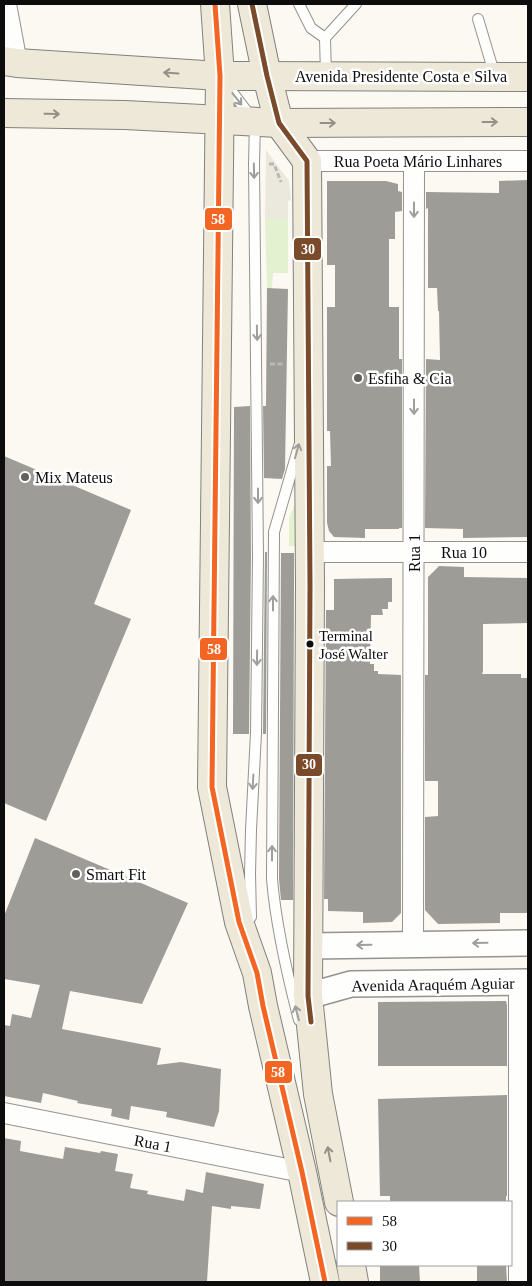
<svg xmlns="http://www.w3.org/2000/svg" width="532" height="1286" font-family="Georgia,serif">
<style>
.green{fill:#e3f1d1}
.plaza{fill:#ebe8dd}
.building{fill:#9e9c97}
.lines{fill:none;stroke-linecap:round;stroke-linejoin:round}
.service-casing{stroke:#949390;stroke-width:12}
.minor-casing{stroke:#949390;stroke-width:22}
.tertiary-casing{stroke:#949390;stroke-width:28}
.primary-casing{stroke:#81817d;stroke-width:30}
.path{stroke:#b8b8b6;stroke-width:3;stroke-dasharray:5 2.5;stroke-linecap:butt}
.service{stroke:#fefefd;stroke-width:10}
.minor{stroke:#fefefd;stroke-width:20}
.tertiary{stroke:#fefefd;stroke-width:25}
.primary{stroke:#ede8d8;stroke-width:28}
.bus-1-casing{stroke:#fff;stroke-width:9}
.bus-2-casing{stroke:#fff;stroke-width:9}
.bus-1{stroke:#f26522;stroke-width:5}
.bus-2{stroke:#7a4b2a;stroke-width:5}
.oneway{stroke:#939087}
.oneway2{stroke:#9e9e9d}
.poi-dot{fill:#60605d;stroke:#fff;stroke-width:2}
.bus-dot{fill:#0d0d0d;stroke:#fff;stroke-width:2}
.labels{text-anchor:middle;stroke-width:5;stroke-linejoin:round;paint-order:stroke}
.bus-label{font-size:15px;fill:#0d0d0d;stroke:#fff;text-anchor:start}
.street-label{font-size:16px;fill:#0d0d0d;stroke:#fff}
.poi-label{font-size:16px;fill:#0d0d0d;stroke:#fff;text-anchor:start}
.line-badge{stroke:#fff;stroke-width:2}
.badge-label{font-size:14px;text-anchor:middle;font-weight:bold;fill:#fff}
</style>
<rect width="100%" height="100%" fill="#fbf9f2"/>
<!-- green -->
<g class="green">
<path d="M265,219h23v54h-15l-1,15 -5,1z"/>
<path d="M297,499l3,47h-11v-28z"/>
</g>
<!-- plaza -->
<path class="plaza" d="M266,150l23,31 2,19 -3,1v18h-23z"/>
<!-- building -->
<g class="building">
<path d="M528,180v357l-65,1v-9l-38,-1 1,-169 14,1 -1,-49h-1l-1,-23h-9v-80l-2,1v-17l73,1v-12z"/>
<path d="M327,181h59l12,3v7l4,1v19l-7,1v27h-6v68h10v52h3v169h-3v1h-34v9l-31,-1 -5,-6 -2,-8v-57h4l-1,-35h-3v-124h8v-42h-8z"/>
<path d="M267,288l21,1 -3,180 -3,10 -18,-1 -1,-72h3z"/>
<path d="M250,406l1,150 -2,178h-16l1,-327z"/>
<path d="M4,456l127,54 -37,94 37,15 -85,202 -42,-18z"/>
<path d="M265,552h2l-1,182h-3z"/>
<path d="M281,553h13v32l-1,315h-12l-2,-21z"/>
<path d="M439,566l25,1v10l64,1v45l-45,1v47l-1,3h39v4h7v235h-28v10l-62,1 -13,-14v-93l13,-1v-35h-13v-106h3v-98z"/>
<path d="M392,578v24h-4v7h-6l1,6h-12l-1,49h4v7h4v3l23,1v238l-9,9 -29,1v-11l-35,-1v-12h-4l2,-289h8v-31z"/>
<path d="M35,838l153,65 -46,101 -72,-13 -8,38 99,19 -4,17 24,-3 40,7 -2,42 -5,16 -48,-10 1,-5 -36,-6 -2,14 -18,-4 1,-7 -35,-6 1,-2 -35,-8 -2,10 -37,-7v-71l6,1 2,-12 19,4 9,-33 -36,-6v-63z"/>
<path d="M506,1001l1,4v61h-129v-64z"/>
<path d="M507,1095v101h-1v6h-116v-6h-10l-2,-97z"/>
<path d="M4,1138l17,3 -1,10 43,8 2,-12 35,6 1,-2 17,3 -3,17 18,3 -3,14 18,3 -1,3 37,7 2,-12 17,4 3,-21 58,12 -4,25 -29,-3v3l-19,-3 -5,75h-2l-1,1h-200z"/>
<path d="M380,1265h39l1,17h-40z"/>
<path d="M477,1265h29l1,17h-30z"/>
</g>
<g class="lines">
<!-- service casing -->
<g class="service-casing">
<g id="service">
<path d="M299,4l12,24 14,10"/>
<path d="M478,19l17,57"/>
<path d="M326,75l-1,-37 31,-34"/>
<path d="M226,84l29,38 -1,42 4,392 -2,177 -5,97 -1,44 1,43"/>
<path d="M299,446l-25,86 -2,347c4,48 15,95 27,141"/>
</g>
</g>
<!-- minor casing -->
<g class="minor-casing">
<g id="minor">
<path d="M6,4l11,59"/>
<path d="M307,161h221"/>
<path d="M310,552h218"/>
<path d="M413,945l1,-784"/>
<path d="M519,982v300"/>
<path d="M4,1113l298,59"/>
</g>
</g>
<!-- tertiary casing -->
<g class="tertiary-casing">
<g id="tertiary">
<path d="M309,946l219,-3"/>
<path d="M308,996l43,-12 177,-2"/>
</g>
</g>
<!-- primary casing -->
<g class="primary-casing">
<g id="primary">
<path d="M215,4l5,72 -8,711 27,135 18,51 6,33 39,166 23,110"/>
<path d="M252,4l15,72 12,47 28,38 3,424 -2,411 10,98 21,108"/>
<path d="M4,61l13,2 203,13 308,1"/>
<path d="M4,113l121,2 154,8 249,-1"/>
<path d="M351,1265l3,17"/>
</g>
</g>
<!-- path -->
<g class="path">
<path d="M269,164h5l7,18"/>
<path d="M270,364h14"/>
</g>
<!-- service -->
<use href="#service" class="service"/>
<!-- minor -->
<use href="#minor" class="minor"/>
<!-- tertiary -->
<use href="#tertiary" class="tertiary"/>
<!-- primary -->
<use href="#primary" class="primary"/>
<!-- bus-1 casing -->
<g class="bus-1-casing">
<path id="bus-1" d="M215,4l5,72 -8,711 27,135 18,51 6,33 39,166 23,110"/>
</g>
<!-- bus-2 casing -->
<g class="bus-2-casing">
<path id="bus-2" d="M252,4l15,72 12,47 28,38 3,424 -2,411 3,26"/>
</g>
<!-- bus-1 -->
<use href="#bus-1" class="bus-1"/>
<!-- bus-2 -->
<use href="#bus-2" class="bus-2"/>
</g>
<!-- one-way arrows -->
<defs><path id="oneway-shaft" d="M-6 0H5M1.5-3L5.5 0L1.5 3" fill="none" stroke-width="1.6" stroke-linecap="round" stroke-linejoin="round" transform="scale(1.25)"/></defs>
<g class="oneway">
<use href="#oneway-shaft" transform="translate(171 73) rotate(-176)"/>
<use href="#oneway-shaft" transform="translate(52 114) rotate(1)"/>
<use href="#oneway-shaft" transform="translate(490 122)"/>
<use href="#oneway-shaft" transform="translate(328 123)"/>
<use href="#oneway-shaft" transform="translate(329 1154) rotate(-101)"/>
</g>
<g class="oneway2">
<use href="#oneway-shaft" transform="translate(237 99) rotate(52)"/>
<use href="#oneway-shaft" transform="translate(254 171) rotate(89)"/>
<use href="#oneway-shaft" transform="translate(414 210) rotate(90)"/>
<use href="#oneway-shaft" transform="translate(257 333) rotate(89)"/>
<use href="#oneway-shaft" transform="translate(414 407) rotate(90)"/>
<use href="#oneway-shaft" transform="translate(297 451) rotate(-74)"/>
<use href="#oneway-shaft" transform="translate(258 496) rotate(90)"/>
<use href="#oneway-shaft" transform="translate(273 603) rotate(-90)"/>
<use href="#oneway-shaft" transform="translate(257 658) rotate(91)"/>
<use href="#oneway-shaft" transform="translate(253 782) rotate(93)"/>
<use href="#oneway-shaft" transform="translate(272 853) rotate(-90)"/>
<use href="#oneway-shaft" transform="translate(480 943) rotate(179)"/>
<use href="#oneway-shaft" transform="translate(364 945) rotate(179)"/>
<use href="#oneway-shaft" transform="translate(297 1013) rotate(-105)"/>
</g>
<!-- markers -->
<g class="poi-dot">
<circle cx="358" cy="378" r="5"/>
<circle cx="25" cy="477" r="5"/>
<circle cx="76" cy="874" r="5"/>
</g>
<circle class="bus-dot" cx="310" cy="644" r="4.5"/>
<g class="labels">
<!-- bus labels -->
<g class="bus-label">
<text x="319" y="641">Terminal<tspan x="319" dy="18">José Walter</tspan></text>
</g>
<!-- street labels -->
<g class="street-label">
<text x="401" y="82">Avenida Presidente Costa e Silva</text>
<text x="418" y="167">Rua Poeta Mário Linhares</text>
<text x="464" y="558">Rua 10</text>
<text transform="translate(414 553) rotate(-90)" y="6">Rua 1</text>
<text transform="translate(433 984) rotate(-1)" y="6">Avenida Araquém Aguiar</text>
<text transform="translate(153 1143) rotate(11)" y="6">Rua 1</text>
</g>
<!-- poi labels -->
<g class="poi-label">
<text x="368" y="384">Esfiha &amp; Cia</text>
<text x="35" y="483">Mix Mateus</text>
<text x="86" y="880">Smart Fit</text>
</g>
</g>
<g class="line-badge">
<rect x="204" y="207" width="29" height="24" rx="5" fill="#f26522"/>
<rect x="293" y="237" width="29" height="24" rx="5" fill="#7a4b2a"/>
<rect x="199" y="637" width="29" height="24" rx="5" fill="#f26522"/>
<rect x="295" y="753" width="28" height="24" rx="5" fill="#7a4b2a"/>
<rect x="264" y="1060" width="29" height="24" rx="5" fill="#f26522"/>
</g>
<g class="badge-label">
<text x="218" y="224">58</text>
<text x="308" y="254">30</text>
<text x="214" y="654">58</text>
<text x="309" y="769">30</text>
<text x="278" y="1077">58</text>
</g>
<!-- border -->
<rect width="532" height="1286" fill="none" stroke="#0d0d0d" stroke-width="10"/>
<!-- legend -->
<rect x="337" y="1201" width="175" height="65" fill="#ffffff" stroke="#9e9e9e"/>
<rect x="347" y="1217" width="25" height="8" fill="#f26522" stroke="#9e9e9e"/>
<text x="382" y="1226" font-size="15" fill="#0d0d0d">58</text>
<rect x="347" y="1242" width="25" height="8" fill="#7a4b2a" stroke="#9e9e9e"/>
<text x="382" y="1251" font-size="15" fill="#0d0d0d">30</text>
</svg>
